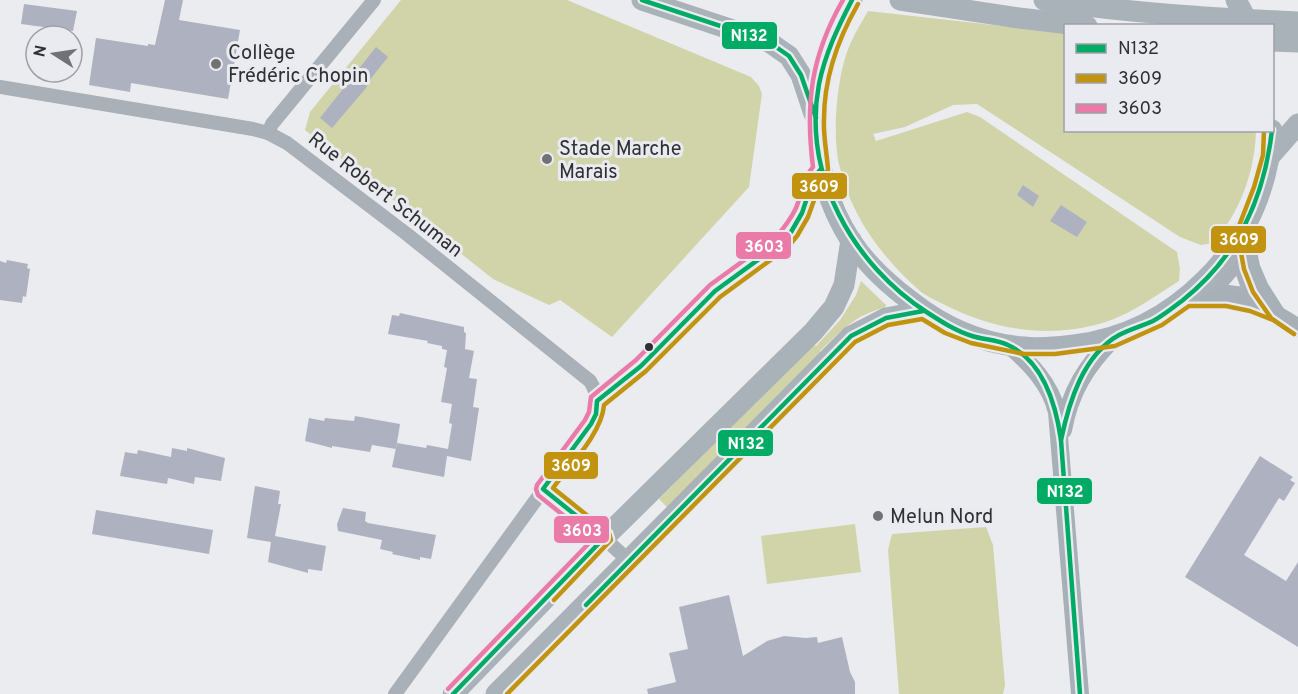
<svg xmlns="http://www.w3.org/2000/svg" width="1298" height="694" font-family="Overpass,sans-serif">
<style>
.green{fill:#d1d4a9}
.building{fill:#aeb2c0}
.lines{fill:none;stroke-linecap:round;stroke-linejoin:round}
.street{stroke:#a9b0b8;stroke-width:14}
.secondary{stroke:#a8b0b7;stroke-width:18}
.primary{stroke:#aab2b9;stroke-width:21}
.primary-bridge{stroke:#aab2b9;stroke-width:21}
.bus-1-casing{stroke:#e9ebf1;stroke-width:9}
.bus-2-casing{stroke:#e9ebf1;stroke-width:9}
.bus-3-casing{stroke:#e9ebf1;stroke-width:9}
.bus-1{stroke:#00ab66;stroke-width:4.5}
.bus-2{stroke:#c1930f;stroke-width:4.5}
.bus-3{stroke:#ea7aa7;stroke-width:4.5}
.poi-dot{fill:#717275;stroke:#e9ebf1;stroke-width:2}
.bus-dot{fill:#303033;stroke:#e9ebf1;stroke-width:2}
.labels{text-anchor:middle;stroke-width:6;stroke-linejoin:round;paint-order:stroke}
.poi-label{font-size:20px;fill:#303033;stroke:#e9ebf1;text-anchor:start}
.street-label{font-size:20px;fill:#303033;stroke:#e9ebf1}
.line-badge{stroke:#e9ebf1;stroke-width:2}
.badge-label{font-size:16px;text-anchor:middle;font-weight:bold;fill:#fff}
</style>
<rect width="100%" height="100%" fill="#ebecef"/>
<!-- green -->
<g class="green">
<path d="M401,0h166l184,77 8,9 3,8 -13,93 -137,150 -52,-37 -11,5 -56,-26 -188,-149 5,-18z"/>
<path d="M868,11l197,22 1,97 190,1c-1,40 -16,82 -43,112l-12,2 -21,-8 -203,-133 -24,1 -48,22 -32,7 3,7 91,-29 13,5 197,135 3,17 -1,12c-27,17 -53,37 -84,44 -52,13 -103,4 -150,-20 -8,-4 -17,-8 -24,-13 -39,-34 -71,-77 -82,-128 -7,-30 -2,-89 10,-117 5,-13 13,-25 19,-36z"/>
<path d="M861,281l25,24 -1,3c-28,5 -45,24 -65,43l2,3 -154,154 -9,-9 154,-155 3,2 24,-26 16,-25z"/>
<path d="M855,524l6,48 -94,12 -6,-48z"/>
<path d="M986,527l7,18 12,140 -2,9h-104l-11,-144 4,-16z"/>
</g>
<!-- building -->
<g class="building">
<path d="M165,0h18l-4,20 61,10 -12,69 -97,-16 -1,9 -41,-7 7,-47 52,8v-2l7,1z"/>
<path d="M24,4l53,7 -4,20 -52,-7z"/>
<path d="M376,47l12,10 -19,24 -3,7 -34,40 -12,-10z"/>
<path d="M1023,185l16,11 -6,11 -16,-12z"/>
<path d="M1061,205l26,17 -10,15 -27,-16z"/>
<path d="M7,260l21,4 -1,4 3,1 -4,28 -3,-1 -1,7 -22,-3v-39l6,2z"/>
<path d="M400,313l64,14v5l2,1 -1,16 9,2 -5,27 8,1 -4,28 6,1 -8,53 -24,-5 -3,21 -52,-10 5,-24 29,5 1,-3 21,4 4,-25 -3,-1 3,-19 -11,-2 6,-34 -3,-1 3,-17 -5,-1v-3l-15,-3 1,-2 -40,-7 4,-19 7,1z"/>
<path d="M355,416l45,8 -4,25 -24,-4 -2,7 -38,-6v2l-27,-7 4,-23 15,3 1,-3 29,3z"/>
<path d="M172,448l15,3v-3l38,10 -4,23 -26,-4 -1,7 -26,-6 -1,6 -47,-8 5,-24 12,2 1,-4 33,7z"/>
<path d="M1260,456l33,21 -3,3 5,3 -11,18 -5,-3 -35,57 42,26 12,-19v85l-113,-70z"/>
<path d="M255,486l25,5 -2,13h3l-6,32 51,10 -4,25 -14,-2v4l-40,-11 3,-20 -24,-4z"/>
<path d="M343,508l23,4 -1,9 3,2 68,12 -5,24 -11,-2v3l-28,-6 1,-2 -13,-3 2,-9 -44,-9 -1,-7z"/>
<path d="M96,510l117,20 -4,24 -117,-20z"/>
<path d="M729,595l14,61 24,-15 17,-5 22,2 11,-1 1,6 24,-6 8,35 5,10v12h-207l-1,-5 29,-7 -7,-29 19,-4 -9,-42z"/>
</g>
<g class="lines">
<!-- street -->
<g class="street">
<path d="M0,87l253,42 15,4 19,10 121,92 182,146c9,14 9,28 1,43l-196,270"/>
<path d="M268,133l4,-9 102,-124"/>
<path d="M1239,262l8,23 6,9 -1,4 -9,-4 -28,-4z"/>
<path d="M543,489l61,49 25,23"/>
</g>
<!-- secondary -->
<g class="secondary">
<path d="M1244,230l7,37 9,21 16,25"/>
<path d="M1187,298c48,0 71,2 111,30"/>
<path d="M1009,345c22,19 41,39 48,67l23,282"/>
<path d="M1063,430c7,-38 23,-64 50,-91"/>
</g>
<!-- primary -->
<g class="primary">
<path d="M642,0l127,42 20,14 12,19 13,39"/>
<path d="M852,0c-45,72 -48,168 -1,241 16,24 38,44 61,61 32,25 71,42 112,45 16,2 33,0 50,-2 51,-6 95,-29 131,-65 40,-39 64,-93 67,-150"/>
<path d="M900,0l119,18 68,8"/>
<path d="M1044,0c84,13 169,18 254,22"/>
<path d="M1272,41l26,1"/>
<path d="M1270,156l28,-32"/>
<path d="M453,694l151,-156 209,-206 21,-25 10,-22 7,-45"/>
<path d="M496,694l355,-358 35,-18 37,-7"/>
</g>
<!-- primary-bridge -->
<path class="primary-bridge" d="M1236,0l14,26"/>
<!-- bus-1 casing -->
<g class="bus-1-casing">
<g id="bus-1">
<path d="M642,0l127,42 20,14 12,19 15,43"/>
<path d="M852,0c-14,27 -27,54 -33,84 -17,91 34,181 109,229 14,9 28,18 44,23 12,4 24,3 36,9 35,16 48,60 53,95l19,254"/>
<path d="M1061,440c8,-38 22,-85 58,-105 11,-6 23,-9 34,-14 11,-6 21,-14 30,-21 55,-44 81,-101 89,-170"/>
<path d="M586,605l265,-269 35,-18 37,-7"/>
<path d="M453,694l151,-156 -61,-49 48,-65 5,-10 1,-13 44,-35 74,-75 66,-48 10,-11 11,-19 12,-36 7,-8"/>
</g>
</g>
<!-- bus-2 casing -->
<g class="bus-2-casing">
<g id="bus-2">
<path d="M1264,130l-1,25 -9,32 -17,44 7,38 9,23 18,26 23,16"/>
<path d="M554,600l57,-60 -2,-7 -56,-45c17,-23 49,-55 51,-83l42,-34 74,-74 67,-49 10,-12 11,-19 13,-36 7,-11c-1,-17 -5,-34 -4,-51 0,-41 14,-80 34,-115"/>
<path d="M507,694l348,-352 33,-17 34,-6 23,14 26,10 53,11h31l60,-8 47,-21 27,-19h37l24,5 23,9 21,14"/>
</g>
</g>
<!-- bus-3 casing -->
<g class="bus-3-casing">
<path id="bus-3" d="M448,689l145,-150 -55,-44 -2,-6 1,-4 48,-65 4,-8 2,-15 45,-37 74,-75 66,-48c7,-8 14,-17 19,-27 7,-14 7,-31 18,-43 -8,-64 -2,-111 30,-167"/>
</g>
<!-- bus-1 -->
<use href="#bus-1" class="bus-1"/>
<!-- bus-2 -->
<use href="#bus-2" class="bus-2"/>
<!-- bus-3 -->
<use href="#bus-3" class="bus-3"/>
</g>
<!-- markers -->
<g class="poi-dot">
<circle cx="216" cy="64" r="6"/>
<circle cx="547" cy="159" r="6"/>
<circle cx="878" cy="516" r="6"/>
</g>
<circle class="bus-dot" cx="649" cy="347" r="5"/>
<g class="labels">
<!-- poi labels -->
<g class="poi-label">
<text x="228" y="59">Collège<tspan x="228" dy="23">Frédéric Chopin</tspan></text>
<text x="559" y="155">Stade Marche<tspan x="559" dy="23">Marais</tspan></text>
<text x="890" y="523">Melun Nord</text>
</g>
<!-- street labels -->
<g class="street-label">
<text transform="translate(386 194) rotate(38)" y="7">Rue Robert Schuman</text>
</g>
</g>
<g class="line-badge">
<rect x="721" y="21" width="57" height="29" rx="6" fill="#00ab66"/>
<rect x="791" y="172" width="57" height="28" rx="6" fill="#c1930f"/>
<rect x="1210" y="225" width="57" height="29" rx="6" fill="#c1930f"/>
<rect x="735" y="231" width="57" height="29" rx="6" fill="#ea7aa7"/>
<rect x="717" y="429" width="57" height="28" rx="6" fill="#00ab66"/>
<rect x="543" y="451" width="56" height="29" rx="6" fill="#c1930f"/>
<rect x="1036" y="477" width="57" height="28" rx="6" fill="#00ab66"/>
<rect x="553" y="515" width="57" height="29" rx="6" fill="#ea7aa7"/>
</g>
<g class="badge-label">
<text x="749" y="41">N132</text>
<text x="819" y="192">3609</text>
<text x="1239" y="245">3609</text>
<text x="764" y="252">3603</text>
<text x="746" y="449">N132</text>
<text x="571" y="471">3609</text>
<text x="1065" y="497">N132</text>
<text x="582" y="536">3603</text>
</g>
<!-- legend -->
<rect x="1064" y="24" width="210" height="108" fill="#e9ebf1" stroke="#9fa0a5" stroke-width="1.5"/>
<rect x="1076" y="44" width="30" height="9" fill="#00ab66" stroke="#9fa0a5" stroke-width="1.5"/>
<text x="1118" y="54" font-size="18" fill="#303033">N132</text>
<rect x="1076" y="74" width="30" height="9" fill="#c1930f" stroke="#9fa0a5" stroke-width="1.5"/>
<text x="1118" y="84" font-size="18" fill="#303033">3609</text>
<rect x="1076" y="104" width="30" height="9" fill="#ea7aa7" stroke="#9fa0a5" stroke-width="1.5"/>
<text x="1118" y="114" font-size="18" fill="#303033">3603</text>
<!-- north arrow -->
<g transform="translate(54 54) rotate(282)"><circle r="28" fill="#e9ebf1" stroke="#9fa0a5" stroke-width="1.5"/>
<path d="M0-4.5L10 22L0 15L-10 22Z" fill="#717275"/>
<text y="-9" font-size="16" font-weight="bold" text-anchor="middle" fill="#303033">N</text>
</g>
</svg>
